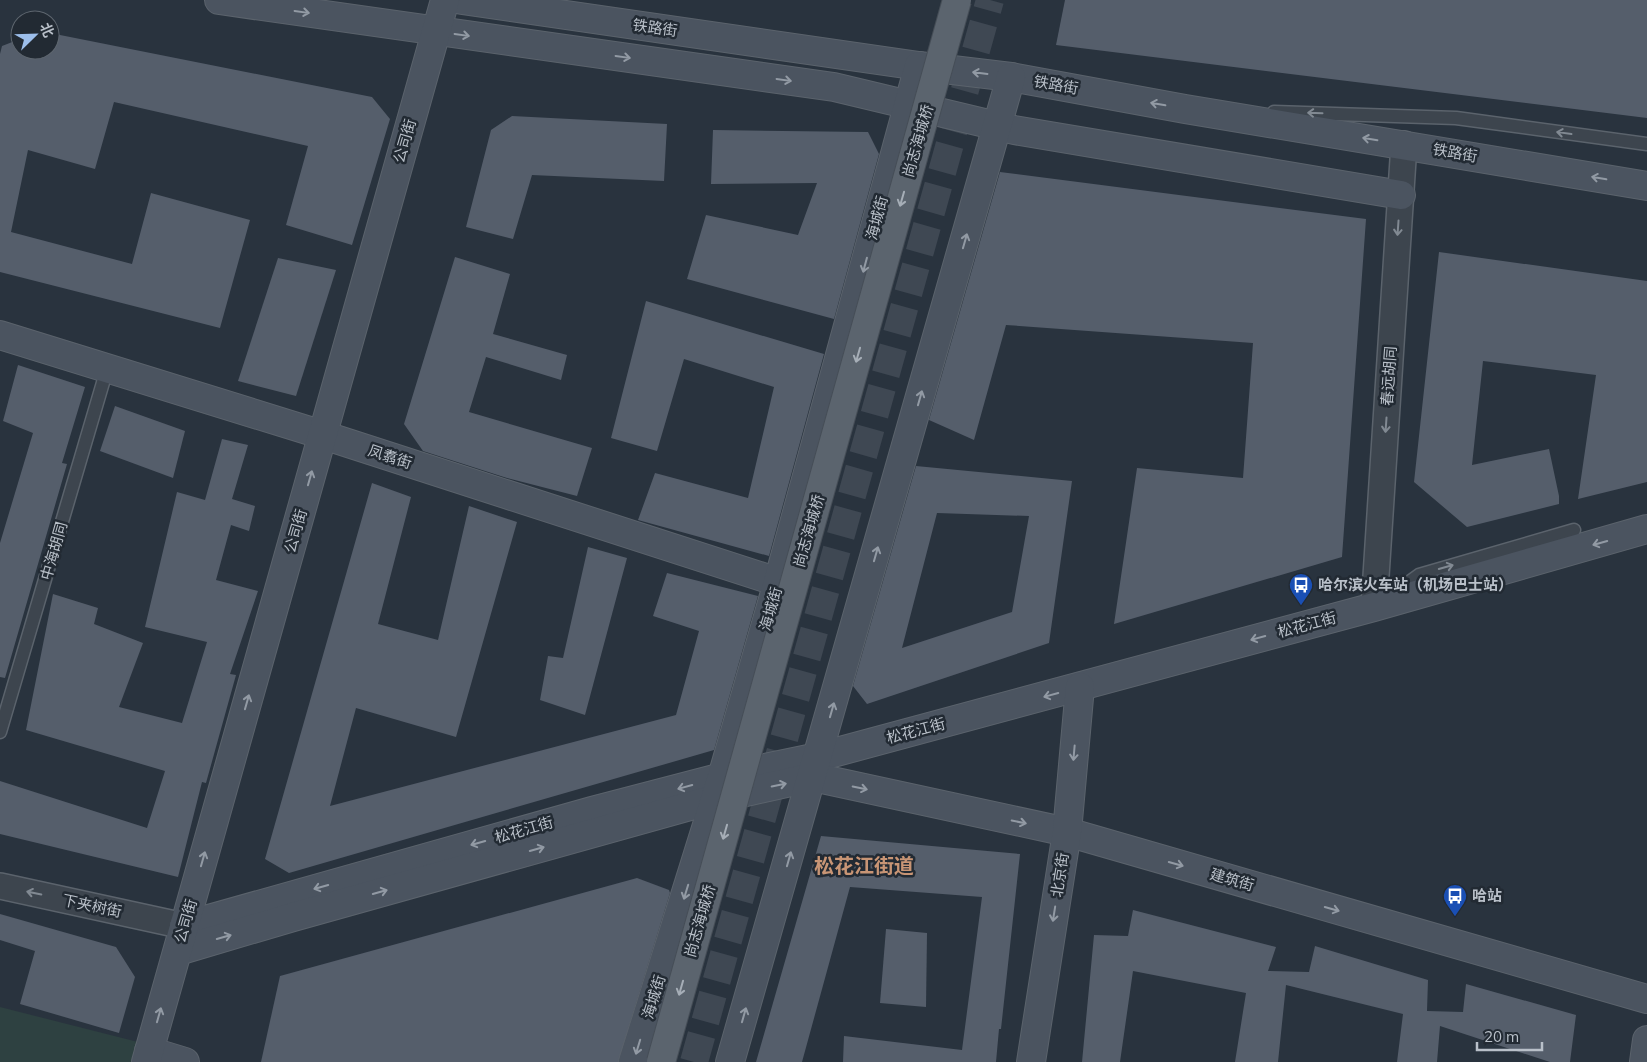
<svg xmlns="http://www.w3.org/2000/svg" width="1647" height="1062" font-family="Mulish,'Noto Sans SC',sans-serif">
<style>
.green{fill:#2e4141}
.building{fill:#555e6b;fill-rule:evenodd}
.lines{fill:none;stroke-linecap:round;stroke-linejoin:round}
.primary-tunnel{stroke:#3f4853;stroke-width:28;stroke-dasharray:28 14;stroke-linecap:butt}
.lane-casing{stroke:#5b636c;stroke-width:15}
.street-casing{stroke:#5b636c;stroke-width:28}
.secondary-casing{stroke:#5b636c;stroke-width:30}
.lane{stroke:#3d454e;stroke-width:12}
.street{stroke:#3d454e;stroke-width:25}
.secondary{stroke:#4b5460;stroke-width:28}
.primary-bridge-casing{stroke:#464e57;stroke-width:30;stroke-linecap:butt}
.primary-bridge{stroke:#5b646e;stroke-width:28}
.oneway{stroke:#929aa4}
.oneway2{stroke:#818992}
.oneway3{stroke:#a6aeb7}
.labels{text-anchor:middle;stroke-width:5;stroke-linejoin:round;paint-order:stroke}
.street-label{font-size:15px;fill:#b9c0c9;stroke:#222a33}
.poi-label{font-size:15px;font-weight:bold;fill:#b9c0c9;stroke:#222a33;text-anchor:start}
.district-label{font-size:20px;font-weight:bold;fill:#c89575;stroke:#222a33}
</style>
<rect width="100%" height="100%" fill="#29333e"/>
<!-- green -->
<path class="green" d="M0,1007l138,35 -5,20h-133z"/>
<!-- building -->
<g class="building">
<path d="M1065,0h582v118l-591,-73z"/>
<path d="M50,33l322,64 18,22 -38,126 -66,-20 22,-79 -194,-44 -19,67 -67,-19 -17,82 121,32 19,-71 99,27 -30,108 -220,-56v-218l2,-8 18,-7v11h30z"/>
<path d="M512,116l155,8 -3,57 -132,-6 -19,64 -47,-12 25,-97z"/>
<path d="M713,130l155,2 11,22 -45,165 -147,-40 19,-64 92,20 19,-52 -106,1z"/>
<path d="M1000,172l366,47 -24,338 -228,67 23,-156 106,10 10,-135 -247,-18 -32,115 -45,-20z"/>
<path d="M1439,252l208,29v201l-69,17 18,-124 -113,-14 -11,104 77,-16 10,47v8l-92,23 -53,-45z"/>
<path d="M455,257l55,17 -17,60 74,21 -6,25 -75,-23 -17,55 123,36 -15,48 -70,-18 -84,-27 -19,-27z"/>
<path d="M278,258l58,12 -40,126 -58,-15z"/>
<path d="M646,301l178,53 -55,202 -131,-36 17,-47 93,25 26,-111 -90,-28 -27,92 -46,-13z"/>
<path d="M18,365l67,22 -23,76 5,1 -62,214 -5,-1v-134l33,-110 -30,-12z"/>
<path d="M115,406l70,25 -12,47 -73,-27z"/>
<path d="M222,439l26,6 -16,54 23,7 -6,25 -18,-6 -15,55 42,11 -28,83 6,1 -30,108 -4,-1 -24,95 -178,-43v-53l147,47 18,-57 -139,-41 27,-136 45,14 -4,16 49,19 -24,64 63,16 25,-81 -62,-15 32,-135 28,8z"/>
<path d="M916,466l156,15 -23,162 -182,61 -14,-18zM937,513l92,3 -17,96 -110,36z"/>
<path d="M372,483l39,14 -33,127 60,16 31,-134 48,16 -61,215 -100,-29 -26,98 346,-91 23,-84 -46,-15 14,-43 91,23 -44,154 -425,123 -24,-14z"/>
<path d="M588,547l39,11 -42,157 -45,-15 8,-44 15,2z"/>
<path d="M821,836l199,18 -19,175h-2l-3,33h-153l1,-26 118,14 20,-153 -132,-10 -48,175h-46z"/>
<path d="M637,878l32,12 1,3 -52,169h-357l19,-86z"/>
<path d="M1133,910l143,37 -8,24 41,1 6,-26 113,34 -1,31 36,1 3,-28 110,31 -6,47h-20l-110,-36 -3,36h-40l6,-48 -117,-29 -8,77h-43l11,-69 -113,-22 -13,91h-38l12,-127 34,1z"/>
<path d="M0,914l116,33 19,30 -16,56 -99,-29 15,-53 -35,-11z"/>
<path d="M886,929l41,4 -1,74 -46,-4z"/>
</g>
<g class="lines">
<!-- primary-tunnel -->
<path class="primary-tunnel" d="M694,1062l296,-1062"/>
<!-- lane casing -->
<g class="lane-casing">
<g id="lane">
<path d="M1274,112l182,6 191,26"/>
<path d="M1394,593l25,-18 155,-45"/>
<path d="M0,732l107,-363"/>
</g>
</g>
<!-- street casing -->
<g class="street-casing">
<g id="street">
<path d="M1374,607l30,-463"/>
<path d="M0,886l184,40"/>
</g>
</g>
<!-- secondary casing -->
<g class="secondary-casing">
<g id="secondary">
<path d="M219,0l615,87 180,43 387,65"/>
<path d="M462,0l457,66 92,11 174,32 462,77"/>
<path d="M0,335l323,100 455,147"/>
<path d="M184,926l408,-115 130,-34 96,-20 556,-150 273,-78"/>
<path d="M178,951l115,-34 422,-118 98,-22 254,55 580,167"/>
<path d="M149,1051l36,11"/>
<path d="M146,1062l299,-1062"/>
<path d="M633,1062l89,-285 56,-195 141,-516"/>
<path d="M730,1062l281,-985"/>
<path d="M1031,1062l36,-230 13,-145"/>
<path d="M1644,1062l3,-22"/>
</g>
</g>
<!-- lane -->
<use href="#lane" class="lane"/>
<!-- street -->
<use href="#street" class="street"/>
<!-- secondary -->
<use href="#secondary" class="secondary"/>
<!-- primary-bridge casing -->
<g class="primary-bridge-casing">
<path id="primary-bridge" d="M661,1062l296,-1062"/>
</g>
<!-- primary-bridge -->
<use href="#primary-bridge" class="primary-bridge"/>
</g>
<!-- one-way arrows -->
<defs><path id="oneway-shaft" d="M-6 0H5M1.5-3L5.5 0L1.5 3" fill="none" stroke-width="1.6" stroke-linecap="round" stroke-linejoin="round" transform="scale(1.25)"/></defs>
<g class="oneway">
<use href="#oneway-shaft" transform="translate(302 12) rotate(8)"/>
<use href="#oneway-shaft" transform="translate(462 35) rotate(8)"/>
<use href="#oneway-shaft" transform="translate(623 57) rotate(8)"/>
<use href="#oneway-shaft" transform="translate(980 73) rotate(-173)"/>
<use href="#oneway-shaft" transform="translate(784 80) rotate(8)"/>
<use href="#oneway-shaft" transform="translate(1158 104) rotate(-170)"/>
<use href="#oneway-shaft" transform="translate(1370 139) rotate(-171)"/>
<use href="#oneway-shaft" transform="translate(1599 178) rotate(-170)"/>
<use href="#oneway-shaft" transform="translate(965 241) rotate(-74)"/>
<use href="#oneway-shaft" transform="translate(865 265) rotate(105)"/>
<use href="#oneway-shaft" transform="translate(920 398) rotate(-74)"/>
<use href="#oneway-shaft" transform="translate(310 478) rotate(-74)"/>
<use href="#oneway-shaft" transform="translate(1600 543) rotate(164)"/>
<use href="#oneway-shaft" transform="translate(876 554) rotate(-74)"/>
<use href="#oneway-shaft" transform="translate(1258 638) rotate(165)"/>
<use href="#oneway-shaft" transform="translate(1051 695) rotate(165)"/>
<use href="#oneway-shaft" transform="translate(247 702) rotate(-74)"/>
<use href="#oneway-shaft" transform="translate(832 710) rotate(-74)"/>
<use href="#oneway-shaft" transform="translate(1074 753) rotate(95)"/>
<use href="#oneway-shaft" transform="translate(779 785) rotate(-12)"/>
<use href="#oneway-shaft" transform="translate(685 787) rotate(165)"/>
<use href="#oneway-shaft" transform="translate(860 788) rotate(12)"/>
<use href="#oneway-shaft" transform="translate(1019 822) rotate(12)"/>
<use href="#oneway-shaft" transform="translate(478 843) rotate(164)"/>
<use href="#oneway-shaft" transform="translate(537 849) rotate(-16)"/>
<use href="#oneway-shaft" transform="translate(203 859) rotate(-74)"/>
<use href="#oneway-shaft" transform="translate(789 859) rotate(-74)"/>
<use href="#oneway-shaft" transform="translate(1176 864) rotate(16)"/>
<use href="#oneway-shaft" transform="translate(321 887) rotate(164)"/>
<use href="#oneway-shaft" transform="translate(380 892) rotate(-16)"/>
<use href="#oneway-shaft" transform="translate(686 892) rotate(107)"/>
<use href="#oneway-shaft" transform="translate(1332 909) rotate(16)"/>
<use href="#oneway-shaft" transform="translate(1054 914) rotate(99)"/>
<use href="#oneway-shaft" transform="translate(224 937) rotate(-16)"/>
<use href="#oneway-shaft" transform="translate(159 1015) rotate(-74)"/>
<use href="#oneway-shaft" transform="translate(744 1015) rotate(-74)"/>
<use href="#oneway-shaft" transform="translate(638 1047) rotate(107)"/>
</g>
<g class="oneway2">
<use href="#oneway-shaft" transform="translate(1315 113) rotate(-178)"/>
<use href="#oneway-shaft" transform="translate(1564 133) rotate(-172)"/>
<use href="#oneway-shaft" transform="translate(1398 228) rotate(94)"/>
<use href="#oneway-shaft" transform="translate(1386 425) rotate(94)"/>
<use href="#oneway-shaft" transform="translate(1446 567) rotate(-16)"/>
<use href="#oneway-shaft" transform="translate(34 893) rotate(-168)"/>
</g>
<g class="oneway3">
<use href="#oneway-shaft" transform="translate(902 199) rotate(106)"/>
<use href="#oneway-shaft" transform="translate(858 355) rotate(106)"/>
<use href="#oneway-shaft" transform="translate(725 832) rotate(106)"/>
<use href="#oneway-shaft" transform="translate(681 988) rotate(106)"/>
</g>
<!-- icons -->
<defs>
<g id="bus-pin" transform="scale(1.25)"><path d="M0 17L-7.5 6A9.5 9.5 0 1 1 7.5 6Z" fill="#1a4fb4" stroke="#222a33"/><path d="M-5-6H5V4H4V6H2V4H-2V6H-4V4H-5ZM-3.5-4V0h7V-4ZM-3.5 1.2v1.5H-2V1.2ZM2 1.2v1.5H3.5V1.2Z" fill="#fff"/></g>
</defs>
<g fill-rule="evenodd">
<use href="#bus-pin" x="1301" y="585"/>
<use href="#bus-pin" x="1455" y="896"/>
</g>
<g class="labels">
<!-- street labels -->
<g class="street-label">
<text transform="translate(655 28) rotate(8)" y="5">铁路街</text>
<text transform="translate(1056 85) rotate(10)" y="5">铁路街</text>
<text transform="translate(405 141) rotate(-74)" y="5">公司街</text>
<text transform="translate(918 141) rotate(-74)" y="5">尚志海城桥</text>
<text transform="translate(1455 153) rotate(10)" y="5">铁路街</text>
<text transform="translate(877 218) rotate(-75)" y="5">海城街</text>
<text transform="translate(1389 376) rotate(-86)" y="5">春远胡同</text>
<text transform="translate(390 457) rotate(18)" y="5">凤翥街</text>
<text transform="translate(296 531) rotate(-74)" y="5">公司街</text>
<text transform="translate(809 531) rotate(-74)" y="5">尚志海城桥</text>
<text transform="translate(54 551) rotate(-74)" y="5">中海胡同</text>
<text transform="translate(771 609) rotate(-74)" y="5">海城街</text>
<text transform="translate(1307 625) rotate(-15)" y="5">松花江街</text>
<text transform="translate(916 731) rotate(-15)" y="5">松花江街</text>
<text transform="translate(524 830) rotate(-16)" y="5">松花江街</text>
<text transform="translate(1060 875) rotate(-81)" y="5">北京街</text>
<text transform="translate(1232 880) rotate(16)" y="5">建筑街</text>
<text transform="translate(92 906) rotate(12)" y="5">下夹树街</text>
<text transform="translate(186 921) rotate(-74)" y="5">公司街</text>
<text transform="translate(700 921) rotate(-74)" y="5">尚志海城桥</text>
<text transform="translate(654 997) rotate(-73)" y="5">海城街</text>
</g>
<!-- poi labels -->
<g class="poi-label">
<text x="1318" y="590">哈尔滨火车站（机场巴士站）</text>
<text x="1472" y="901">哈站</text>
</g>
<!-- district labels -->
<g class="district-label">
<text x="864" y="873">松花江街道</text>
</g>
</g>
<!-- north arrow -->
<g transform="translate(35 35) rotate(67)"><circle r="24" fill="#222a33" stroke="#5e666f"/>
<path d="M0-4L9 19L0 12L-9 19Z" fill="#9cbeeb"/>
<text y="-8" font-size="14" font-weight="bold" text-anchor="middle" fill="#b9c0c9">北</text>
</g>
<!-- scale -->
<path d="M1477 1042v8h65v-8" fill="none" stroke="#b9c0c9" stroke-width="2.5"/>
<text x="1484" y="1042" font-size="15" fill="#b9c0c9" stroke="#222a33" stroke-width="4" paint-order="stroke">20 m</text>
</svg>
